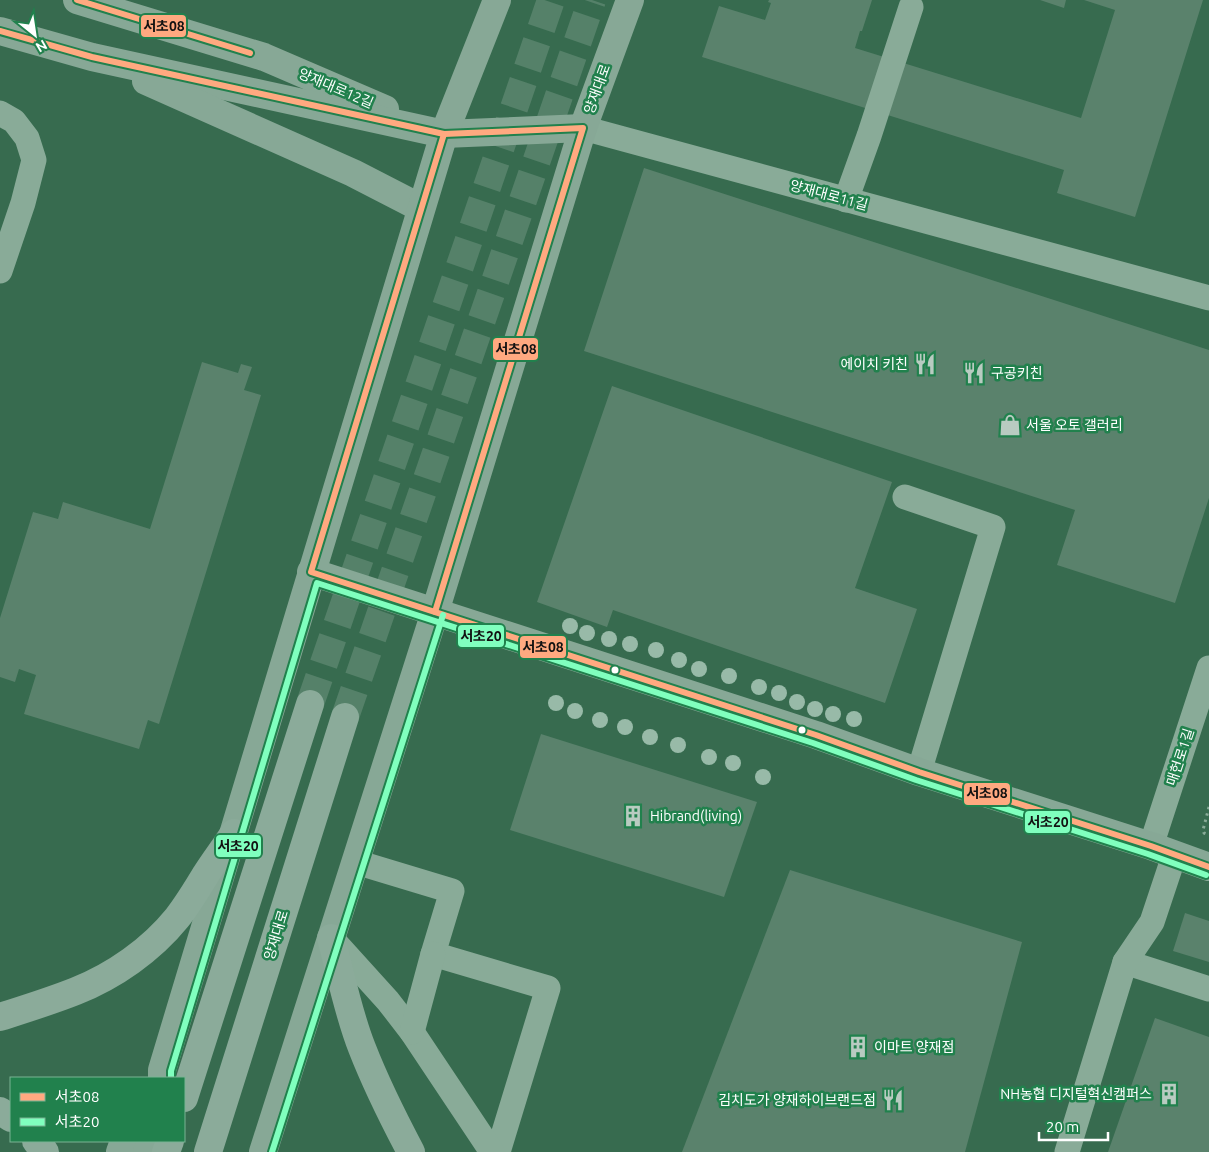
<svg xmlns="http://www.w3.org/2000/svg" width="1209" height="1152" font-family="Ubuntu,'Noto Sans KR',sans-serif">
<style>
.building{fill:#5a826c}
.lines{fill:none;stroke-linecap:round;stroke-linejoin:round}
.highway-tunnel{stroke:#558169;stroke-width:28;stroke-dasharray:28 14;stroke-linecap:butt}
.path{stroke:#89ab98;stroke-width:3;stroke-dasharray:2.5 4;stroke-linecap:butt}
.minor{stroke:#89ab98;stroke-width:25}
.major{stroke:#87a896;stroke-width:28}
.highway{stroke:#8bab9a;stroke-width:28}
.bus-1-casing{stroke:#21814d;stroke-width:10}
.bus-2-casing{stroke:#21814d;stroke-width:10}
.bus-1{stroke:#ffa980;stroke-width:6}
.bus-2{stroke:#80ffbe;stroke-width:6}
.tree{fill:#98baa8}
.bus-dot{fill:#fff;stroke:#21814d;stroke-width:2}
.labels{text-anchor:middle;stroke-width:5;stroke-linejoin:round;paint-order:stroke}
.street-label{font-size:14px;fill:#fff;stroke:#21814d}
.poi-label{font-size:14px;fill:#fff;stroke:#21814d;text-anchor:start}
.line-badge{stroke:#21814d;stroke-width:2}
.pale-badge-label{font-size:14px;text-anchor:middle;font-weight:bold;fill:#111}
</style>
<rect width="100%" height="100%" fill="#376b4f"/>
<!-- building -->
<g class="building">
<path d="M769,0h103l-10,31h-2l-5,17 226,70 34,-108 -31,-10h119l-68,217 -78,-24 7,-23 -362,-113 17,-51 46,14 6,-17 -3,-1z"/>
<path d="M1040,0h26l-2,8z"/>
<path d="M644,168l565,182v148l-34,105 -118,-38 18,-55 -491,-159z"/>
<path d="M202,362l36,11 3,-9 11,3 -8,23 17,5 -102,329 -11,-4 -9,29 -115,-35 12,-39 -17,-6 -4,13 -15,-5v-59l33,-106 25,7 5,-17 87,27z"/>
<path d="M612,386l280,96 -37,106 62,21 -32,94 -272,-93 -6,17 -70,-25z"/>
<path d="M541,734l216,68 -33,95 -214,-67z"/>
<path d="M790,870l232,72 -57,210h-283z"/>
<path d="M1185,913l24,8v41l-36,-11z"/>
<path d="M1155,1018l54,19v115h-101z"/>
</g>
<g class="lines">
<!-- highway-tunnel -->
<g class="highway-tunnel">
<path d="M310,704l241,-704"/>
<path d="M345,717l247,-717"/>
</g>
<!-- path -->
<path class="path" d="M1209,807l-6,23 1,3 5,2"/>
<!-- minor -->
<g class="minor">
<path d="M0,113l14,8 13,17 7,22 -11,43 -23,68"/>
<path d="M583,128l626,170"/>
<path d="M846,200l23,-64 42,-129"/>
<path d="M905,497l88,30 -74,245"/>
<path d="M1151,846l58,-178"/>
<path d="M356,862l96,29 -19,63 115,34 -50,164"/>
<path d="M331,938l57,63 24,31 80,120"/>
<path d="M1125,962l84,27"/>
<path d="M412,1032l21,-78"/>
<path d="M1067,1152l58,-190 27,-40 22,-66"/>
</g>
<!-- major -->
<g class="major">
<path d="M77,0l187,57 121,52"/>
<path d="M0,31l92,26 352,77 139,-6"/>
<path d="M146,81l207,92 68,35"/>
<path d="M311,572l505,163 103,37 232,74 58,21"/>
<path d="M162,1078v-8l282,-936 53,-134"/>
<path d="M120,1152l4,-11"/>
<path d="M147,1152l4,-11"/>
<path d="M263,1152l172,-540 148,-484 47,-128"/>
</g>
<!-- highway -->
<g class="highway">
<path d="M331,938c10,37 17,75 31,110 14,36 31,70 49,104"/>
<path d="M0,1017c25,-8 51,-16 76,-26 38,-15 75,-41 101,-73 11,-14 20,-29 29,-44 9,-14 19,-27 28,-41"/>
<path d="M184,1098l126,-394"/>
<path d="M0,1111l11,7"/>
<path d="M36,1141l9,11"/>
<path d="M166,1152l4,-11"/>
<path d="M208,1152l137,-435"/>
</g>
<!-- bus-1 casing -->
<g class="bus-1-casing">
<g id="bus-1">
<path d="M77,0l173,53"/>
<path d="M0,31l92,26 352,77 139,-6 -148,484"/>
<path d="M444,134l-133,438 505,163 103,37 232,74 58,21"/>
</g>
</g>
<!-- bus-2 casing -->
<g class="bus-2-casing">
<g id="bus-2">
<path d="M171,1078v-7l146,-488 496,160 103,37 232,74 58,21"/>
<path d="M272,1152l171,-537"/>
</g>
</g>
<!-- bus-1 -->
<use href="#bus-1" class="bus-1"/>
<!-- bus-2 -->
<use href="#bus-2" class="bus-2"/>
</g>
<!-- trees -->
<g class="tree">
<circle cx="570" cy="626" r="8"/>
<circle cx="587" cy="633" r="8"/>
<circle cx="609" cy="639" r="8"/>
<circle cx="630" cy="644" r="8"/>
<circle cx="656" cy="650" r="8"/>
<circle cx="679" cy="660" r="8"/>
<circle cx="699" cy="669" r="8"/>
<circle cx="729" cy="676" r="8"/>
<circle cx="759" cy="687" r="8"/>
<circle cx="779" cy="693" r="8"/>
<circle cx="797" cy="702" r="8"/>
<circle cx="556" cy="703" r="8"/>
<circle cx="815" cy="709" r="8"/>
<circle cx="575" cy="711" r="8"/>
<circle cx="833" cy="714" r="8"/>
<circle cx="854" cy="719" r="8"/>
<circle cx="600" cy="720" r="8"/>
<circle cx="625" cy="727" r="8"/>
<circle cx="650" cy="737" r="8"/>
<circle cx="678" cy="745" r="8"/>
<circle cx="709" cy="757" r="8"/>
<circle cx="733" cy="763" r="8"/>
<circle cx="763" cy="777" r="8"/>
</g>
<!-- icons -->
<defs>
<g id="restaurant-bare" transform="scale(1.725)"><path d="M-5-6h1v4h1v-4h1v4h1v-4h1v5L-1.5 .5V6h-2V.5L-5-1ZM5-6V6H3V1.5H1.5Q1.5-4 5-6Z" fill="#b9cbc1" stroke="#21814d" stroke-width="2.5" paint-order="stroke"/></g>
<g id="shop-bare" transform="scale(1.725)"><path d="M-5-2.5h2.3a2.7 3.5 0 0 1 5.4 0H5L5.5 6h-11ZM-1.5-2.5h3a1.5 2.3 0 0 0-3 0Z" fill="#b9cbc1" stroke="#21814d" stroke-width="2.5" paint-order="stroke"/></g>
<g id="building-bare" transform="scale(1.725)"><path d="M-4-6H4V6H1V3H-1V6H-4ZM-2.5-4.3h1.7v1.8h-1.7ZM.8-4.3h1.7v1.8H.8ZM-2.5-1h1.7V.8h-1.7ZM.8-1h1.7V.8H.8Z" fill="#b9cbc1" stroke="#21814d" stroke-width="2.5" paint-order="stroke"/></g>
</defs>
<g fill-rule="evenodd">
<use href="#restaurant-bare" x="925" y="364"/>
<use href="#restaurant-bare" x="974" y="373"/>
<use href="#shop-bare" x="1010" y="425"/>
<use href="#building-bare" x="633" y="816"/>
<use href="#building-bare" x="858" y="1047"/>
<use href="#building-bare" x="1169" y="1094"/>
<use href="#restaurant-bare" x="893" y="1100"/>
</g>
<!-- markers -->
<g class="bus-dot">
<circle cx="615" cy="670" r="4.5"/>
<circle cx="802" cy="730" r="4.5"/>
</g>
<g class="labels">
<!-- street labels -->
<g class="street-label">
<text transform="translate(336 88) rotate(23)" y="5">양재대로12길</text>
<text transform="translate(597 89) rotate(-70)" y="5">양재대로</text>
<text transform="translate(829 195) rotate(15)" y="5">양재대로11길</text>
<text transform="translate(1180 757) rotate(-72)" y="5">매헌로1길</text>
<text transform="translate(276 935) rotate(-73)" y="5">양재대로</text>
</g>
<!-- poi labels -->
<g class="poi-label">
<text x="908" y="369" text-anchor="end">에이치 키친</text>
<text x="991" y="378">구공키친</text>
<text x="1026" y="430">서울 오토 갤러리</text>
<text x="650" y="821">Hibrand(living)</text>
<text x="874" y="1052">이마트 양재점</text>
<text x="1152" y="1099" text-anchor="end">NH농협 디지털혁신캠퍼스</text>
<text x="876" y="1105" text-anchor="end">김치도가 양재하이브랜드점</text>
</g>
</g>
<g class="line-badge">
<rect x="140" y="14" width="47" height="24" rx="5" fill="#ffa980"/>
<rect x="492" y="337" width="47" height="24" rx="5" fill="#ffa980"/>
<rect x="457" y="624" width="48" height="24" rx="5" fill="#80ffbe"/>
<rect x="519" y="635" width="48" height="24" rx="5" fill="#ffa980"/>
<rect x="963" y="782" width="48" height="24" rx="5" fill="#ffa980"/>
<rect x="1024" y="810" width="47" height="24" rx="5" fill="#80ffbe"/>
<rect x="215" y="834" width="47" height="24" rx="5" fill="#80ffbe"/>
</g>
<g class="pale-badge-label">
<text x="164" y="31">서초08</text>
<text x="516" y="354">서초08</text>
<text x="481" y="641">서초20</text>
<text x="543" y="652">서초08</text>
<text x="987" y="798">서초08</text>
<text x="1048" y="827">서초20</text>
<text x="238" y="851">서초20</text>
</g>
<!-- legend -->
<rect x="10" y="1077" width="175" height="65" fill="#21814d" stroke="#7ab394"/>
<rect x="20" y="1093" width="25" height="8" fill="#ffa980" stroke="#7ab394"/>
<text x="55" y="1102" font-size="15" fill="#ffffff">서초08</text>
<rect x="20" y="1118" width="25" height="8" fill="#80ffbe" stroke="#7ab394"/>
<text x="55" y="1127" font-size="15" fill="#ffffff">서초20</text>
<!-- north arrow -->
<g transform="translate(35 35) rotate(150)" stroke="#21814d" stroke-width="4" paint-order="stroke">
<path d="M0-4L9 19L0 12L-9 19Z" fill="#ffffff"/>
<text y="-8" font-size="14" font-weight="bold" text-anchor="middle" fill="#ffffff">N</text>
</g>
<!-- scale -->
<path d="M1039 1132v8h69v-8" fill="none" stroke="#ffffff" stroke-width="2.5"/>
<text x="1046" y="1132" font-size="15" fill="#ffffff" stroke="#21814d" stroke-width="4" paint-order="stroke">20 m</text>
</svg>
